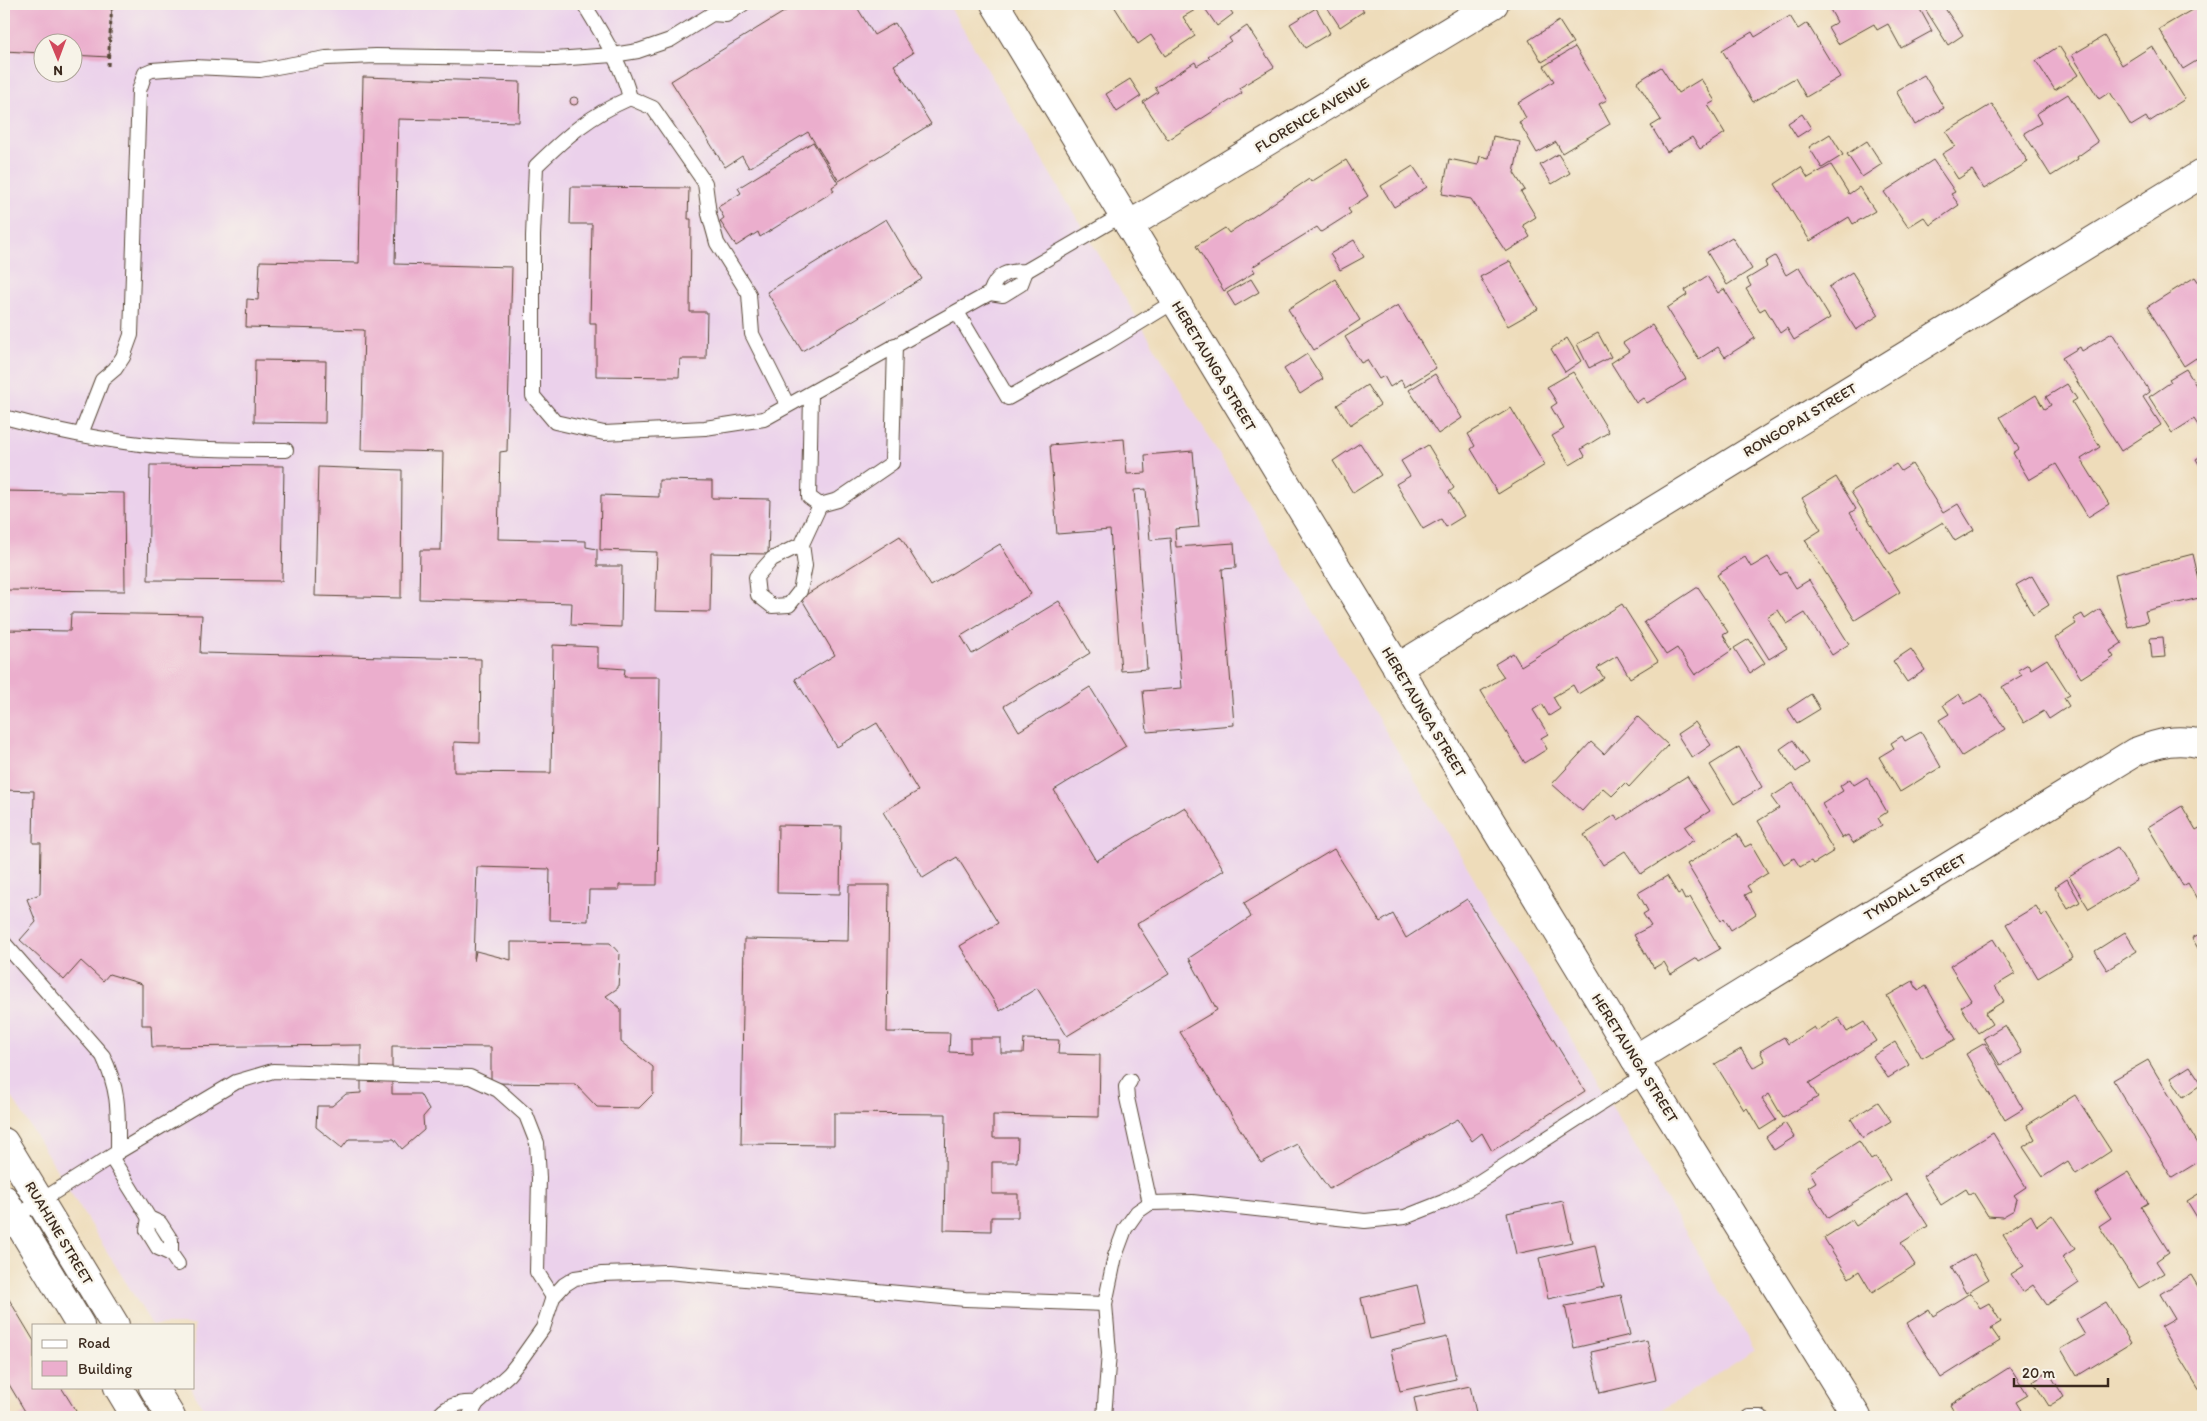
<svg xmlns="http://www.w3.org/2000/svg" width="2207" height="1421" font-family="Itim,sans-serif">
<style>
.built{fill:#ebd1eb;fill-rule:evenodd}
.building{fill:#ebaecd}
.lines{fill:none;stroke-linecap:round;stroke-linejoin:round}
.lane-casing{stroke:#564535;stroke-width:16}
.street-casing{stroke:#564535;stroke-width:30}
.secondary-casing{stroke:#564535;stroke-width:30}
.path{stroke:#564535;stroke-width:3;stroke-dasharray:4 4;stroke-linecap:butt}
.lane{stroke:#fff;stroke-width:14}
.street{stroke:#fff;stroke-width:28}
.secondary{stroke:#fff;stroke-width:28}
.labels{text-anchor:middle;stroke-width:4.5;stroke-linejoin:round;paint-order:stroke}
.street-label{font-size:15px;fill:#3b2a1e;stroke:#f7f3e8}
</style>
<rect width="100%" height="100%" fill="#f7f3e8"/>
<filter id="ink" filterUnits="userSpaceOnUse"><feTurbulence type="fractalNoise" baseFrequency=".02" numOctaves="2"/><feDisplacementMap in="SourceGraphic" scale="10" xChannelSelector="R" yChannelSelector="G"/><feConvolveMatrix kernelMatrix="1 2 1 2 8 2 1 2 1" color-interpolation-filters="sRGB"/></filter>
<filter id="wash" filterUnits="userSpaceOnUse"><feTurbulence type="fractalNoise" baseFrequency=".0096" numOctaves="4" result="noise"/><feDisplacementMap in="SourceGraphic" scale="20" xChannelSelector="R" yChannelSelector="G"/><feGaussianBlur stdDeviation="1.12" result="paint"/><feColorMatrix in="noise" values="0 0 0 0 0 0 0 0 0 0 0 0 0 0 0 0 0 1.4 0 .05"/><feComposite in="paint" operator="in"/></filter>
<g filter="url(#wash)">
<rect width="100%" height="100%" fill="#eedcba"/>
<!-- built -->
<path class="built" d="M4,4h944l667,1108 140,238 -104,67h-1442l-19,-30h4v-62h-42l-148,-241zM42,42h30v30h-30z"/>
<g id="blocks">
<!-- building -->
<g class="building">
<path d="M4,4h108l-3,53 -37,-2v-13h-30v11l-38,-2z"/>
<path d="M797,4h58l19,31 21,-12 18,30 -19,12 37,59 -92,57 -31,-49 -59,36 -7,-12 -17,11 -54,-86z"/>
<path d="M1118,4h73l4,6 -12,7 12,19 -30,20 -14,-21 -13,9 -24,-38z"/>
<path d="M1215,4h11l7,10 -16,12 -11,-16z"/>
<path d="M1325,4h34l5,7 -24,16z"/>
<path d="M1827,4h90l15,27 -31,17 -13,-24 -11,6 -3,-6 -36,20 -10,-17 9,-5z"/>
<path d="M1922,4h20l21,31 -15,10z"/>
<path d="M2202,4l1,64 -5,-8 -15,9 -24,-40z"/>
<path d="M1316,8l14,25 -25,15 -15,-24z"/>
<path d="M1790,16l8,13 9,-6 33,54 -34,20 -11,-19 -42,24 -31,-52 30,-18 3,5z"/>
<path d="M1559,21l14,22 -31,19 -13,-22z"/>
<path d="M1247,26l27,41 -35,21 3,5 -74,47 -25,-38 15,-10 -3,-4 40,-26 2,4 13,-8 -2,-2 23,-15 -2,-3z"/>
<path d="M2104,36l18,29 30,-19 33,53 -36,23 -3,-5 -15,9 -21,-34 -11,7 -27,-44z"/>
<path d="M2059,46l19,29 -23,15 -19,-29z"/>
<path d="M1575,47l32,53 -8,4 11,20 -48,29 -6,-11 -19,11 -18,-31 7,-4 -8,-15 36,-22 -10,-15z"/>
<path d="M1661,67l17,26 23,-14 14,22 -7,4 17,28 -25,16 -8,-12 -25,15 -16,-26 10,-6 -24,-38z"/>
<path d="M1924,75l20,33 -29,17 -19,-34z"/>
<path d="M363,77l157,5 -1,40 -121,-3 -3,145 117,3 -5,184 -7,1 -2,87 88,2v6l11,2v17h25l-1,61 -50,-2 1,-22 -153,-4 1,-49h21l2,-98 -82,-2 3,-120 -118,-3 1,-28 11,1 2,-39 99,2z"/>
<path d="M1130,79l11,17 -24,16 -11,-18z"/>
<path d="M2068,94l30,48 -21,15 1,2 -27,17 -27,-43 17,-10 -5,-9z"/>
<circle cx="574" cy="101" r="4"/>
<path d="M1992,104l36,58 -44,27 -12,-19 -14,9 -16,-25 13,-8 -9,-14z"/>
<path d="M1802,114l9,14 -14,9 -9,-14z"/>
<path d="M1830,134l13,21 -21,13 -13,-21z"/>
<path d="M1493,136l27,6 -6,31 11,17 -4,2 15,25 -13,8 7,12 -24,15 -35,-53 -29,-5 7,-35 29,6 2,-9 9,2z"/>
<path d="M1867,141l15,23 -20,13 -15,-23z"/>
<path d="M813,142l25,41 -6,4 2,4 -74,46 -2,-5 -22,14 -16,-25 4,-3 -6,-11 23,-14 -3,-5z"/>
<path d="M1558,154l12,19 -18,11 -12,-19z"/>
<path d="M1346,160l22,36 -20,13 3,4 -30,19 -4,-5 -65,40 3,5 -31,19 -28,-45 29,-18 4,5 80,-54 2,3z"/>
<path d="M1933,160l22,32 -4,2 8,11 -29,20 -6,-8 -16,10 -24,-35z"/>
<path d="M1831,165l18,29 10,-7 16,24 -22,13 -4,-7 -39,24 -35,-57 26,-17 7,11z"/>
<path d="M1413,166l14,21 -33,20 -13,-21z"/>
<path d="M571,187l118,1 -1,31h3l-1,93h17l-1,47h-26l-1,18 -83,-1v-53h-6l2,-99h-22z"/>
<path d="M886,219l36,60 -120,72 -35,-59z"/>
<path d="M1732,237l20,32 -25,16 -20,-33z"/>
<path d="M1354,240l10,17 -24,13 -10,-16z"/>
<path d="M1775,256l11,19 13,-8 31,51 -36,22 -7,-12 -7,5 -15,-25 -5,3 -14,-22 5,-3 -4,-7 20,-12 -2,-5z"/>
<path d="M1510,261l28,48 -30,17 -28,-49z"/>
<path d="M1852,272l27,43 -23,15 -27,-43z"/>
<path d="M1707,276l11,17 6,-4 31,49 -30,19 -7,-10 -19,12 -32,-51 20,-13 -2,-5z"/>
<path d="M2195,277l8,12v80l-7,-11 -12,8 -37,-59z"/>
<path d="M1251,279l8,13 -24,14 -8,-13z"/>
<path d="M1335,279l25,41 -46,30 -26,-41z"/>
<path d="M1398,305l38,63 -31,19 -4,-7 -11,7 -6,-11 -5,3 -12,-19 -6,3 -16,-26z"/>
<path d="M1652,325l34,54 -39,24 -4,-5 -7,5 -25,-40 18,-12 -6,-8z"/>
<path d="M1598,333l13,24 -22,11 -12,-24z"/>
<path d="M2112,333l38,59 -7,5 18,28 -40,26 -59,-93 18,-11 2,4z"/>
<path d="M1567,338l14,23 -16,11 -14,-23z"/>
<path d="M1307,354l16,25 -23,15 -16,-25z"/>
<path d="M255,360l71,1 -1,62 -71,-1z"/>
<path d="M2186,369l17,28v36l-9,-14 -22,14 -23,-36 22,-15 -2,-3z"/>
<path d="M1573,372l36,60 -28,17 4,7 -15,9 -18,-29 12,-7 -13,-22 6,-4 -10,-16z"/>
<path d="M1435,374l27,44 -24,16 -29,-44z"/>
<path d="M2067,384l10,15 -5,3 28,45 -19,12 28,45 -21,13 -32,-53 -27,16 -16,-27 6,-4 -19,-32 36,-22 8,14 7,-4 -5,-8z"/>
<path d="M1367,385l13,20 -30,20 -13,-20z"/>
<path d="M1511,408l34,57 -47,29 -27,-45 4,-3 -7,-12z"/>
<path d="M1124,439l3,35 19,-1 -1,-18 48,-4 6,76 -24,2 1,18 58,-4 2,25 -14,1 12,156 -87,7 -4,-41 39,-3 -12,-150 -20,2 -4,-51 -12,1 13,179 -26,2 -11,-141 -53,4 -7,-89z"/>
<path d="M1360,443l21,32 -28,18 -20,-32z"/>
<path d="M1428,445l26,43 -5,4 15,24 -18,11 -5,-8 -18,10 -27,-45 14,-8 -9,-15z"/>
<path d="M2203,455v16l-7,-12z"/>
<path d="M1896,464l5,7 11,-7 31,49 15,-9 16,26 -19,11 -12,-19 -53,32 -39,-62z"/>
<path d="M150,465l134,1 -2,115 -134,-1z"/>
<path d="M318,467l84,3 -1,128 -86,-2z"/>
<path d="M1836,477l20,32 -6,4 50,79 -45,28 -50,-80 16,-10 -19,-32z"/>
<path d="M659,480l53,1v17l58,1 -2,55 -57,-1 -1,59 -55,-1 2,-59 -57,-2 1,-55 58,2z"/>
<path d="M4,491l120,2 1,98 -121,-1z"/>
<path d="M900,536l31,50 69,-42 31,50 -70,42 11,18 87,-53 31,52 -86,53 15,25 71,-44 36,59 -72,44 42,71 89,-54 39,63 -87,54 32,50 -102,62 -30,-48 -37,23 -40,-65 38,-23 -41,-66 -34,21 -40,-66 35,-21 -41,-68 -40,24 -42,-68 40,-24 -34,-57z"/>
<path d="M2193,554l10,43 -58,14 3,11 -20,5 -13,-53z"/>
<path d="M1745,557l6,10 17,-10 12,18 6,-3 10,16 13,-8 40,64 -17,11 -27,-42 -18,11 -9,-14 -11,7 20,31 -18,11 -52,-84z"/>
<path d="M2032,576l17,29 -16,10 -17,-30z"/>
<path d="M1698,587l30,45 -5,3 9,15 -37,25 -18,-27 -11,7 -22,-33z"/>
<path d="M1622,604l36,57 -28,17 -13,-22 -20,12 7,10 -26,16 -5,-9 -20,12 7,12 -11,7 -7,-12 -9,6 15,24 -7,4 6,11 -22,14 -44,-72 23,-14 -9,-13 18,-11 8,13z"/>
<path d="M2100,609l22,34 -12,8 4,6 -33,21 -26,-40 21,-14 -3,-5 9,-5 3,5z"/>
<path d="M71,613l131,2 -2,38 281,6 -1,84 -26,-1v30l97,1 2,-128 45,2v20l27,2 -1,8h36l-3,208h-38v5h-30l-1,31 -39,-1 1,-51 -73,-2 -3,94 2,-10 35,9v-18l99,1 10,11 -2,34 -12,8 15,13v33l32,25v27l-14,14 -42,-1 -22,-23 -84,-1v-36l-99,-1v48h28l9,16 -6,7 1,13 -22,19 -8,-10h-45l-7,9 -26,-21 1,-21h15l14,-12 15,-1v-48l-209,2 -1,-22h-9v-41l-33,-10 -6,7 -22,-20 -17,19 -44,-40 16,-18 -9,-23 13,-5 1,-51h-8l1,-52 -30,-1v-160l66,1z"/>
<path d="M2163,637l2,20 -13,1 -2,-20z"/>
<path d="M1749,639l16,24 -15,10 -16,-25z"/>
<path d="M1911,649l14,21 -18,12 -14,-21z"/>
<path d="M2047,659l23,36 -6,3 5,8 -20,13 -5,-8 -20,12 -22,-36 20,-12 -4,-5 10,-6 3,5z"/>
<path d="M1811,694l9,15 -23,14 -9,-14z"/>
<path d="M1959,694l6,10 17,-10 23,35 -43,27 -23,-36 10,-6 -6,-9z"/>
<path d="M1638,717l30,28 -39,42 -4,-4 -13,13 -9,-8 -21,23 -30,-27 39,-42 13,12z"/>
<path d="M1695,722l16,23 -19,13 -15,-24z"/>
<path d="M1921,732l20,35 -41,25 -21,-35 15,-9 -3,-5 11,-7 3,5z"/>
<path d="M1793,740l16,23 -13,9 -16,-23z"/>
<path d="M1739,747l23,40 -28,17 -24,-39z"/>
<path d="M1687,776l23,35 -25,16 9,13 -53,34 -16,-23 -22,14 -19,-30 31,-20 3,5z"/>
<path d="M1867,777l20,35 -9,6 4,7 -29,18 -5,-8 -6,3 -20,-34 21,-13 -3,-5 10,-7 4,6z"/>
<path d="M1793,783l41,68 -21,13 -2,-3 -11,6 -6,-9 -10,6 -26,-43 21,-13 -8,-11z"/>
<path d="M2182,806l14,24 7,-4v70l-6,3 -9,-16 -5,3 -35,-59z"/>
<path d="M778,825l63,1 -1,68 -63,-1z"/>
<path d="M1737,834l8,13 6,-3 17,29 -21,13 4,6 -6,3 11,19 -25,16 -7,-12 -3,3 -34,-57z"/>
<path d="M2117,847l20,33 -48,29 -20,-33z"/>
<path d="M1334,849l46,73 13,-8 13,24 61,-39 118,192 -93,60 -10,-18 -10,8 -14,-22 -129,70 -32,-45 -36,19 -81,-131 37,-22 -28,-52 62,-41 -7,-14z"/>
<path d="M1667,876l11,18 3,-2 4,8 5,-3 30,52 -21,12 -2,-3 -26,16 -7,-12 -10,6 -20,-33 17,-9 -8,-12 5,-3 -10,-18z"/>
<path d="M2067,879l13,23 -12,7 -13,-22z"/>
<path d="M849,885h40l-2,147 63,1 -1,19 21,1v-15h31v15h22l1,-14 35,1 -1,14 42,1 -1,62 -106,-2v23h25l-1,24h-25v32h26v23h-27v14l-47,-1 2,-116 -112,-1v32l-93,-1 3,-205 104,2z"/>
<path d="M2036,906l6,10 4,-3 27,44 -35,21 -32,-54z"/>
<path d="M2125,932l12,19 -30,19 -12,-19z"/>
<path d="M2203,932v25l-11,-19z"/>
<path d="M1993,939l22,35 -20,12 9,15 -19,12 7,11 -14,9 -17,-26 10,-7 -21,-34z"/>
<path d="M1913,981l5,10 8,-5 30,53 -34,19 -35,-62z"/>
<path d="M1838,1017l9,15 17,-10 12,19 -67,42 9,14 -35,21 -14,-24 -7,5 14,21 -16,10 -13,-22 -3,2 -29,-46 26,-15 12,19 12,-7 -5,-10 24,-14 4,7 26,-17 3,4z"/>
<path d="M2005,1025l17,28 -22,12 -16,-27z"/>
<path d="M1895,1042l14,23 -21,13 -15,-22z"/>
<path d="M1985,1043l38,66 -18,11 -39,-66z"/>
<path d="M2148,1060l55,92v7l-31,19 -59,-98z"/>
<path d="M2190,1066l12,18 -19,13 -12,-19z"/>
<path d="M2075,1095l36,56 -35,23 -8,-13 -25,16 -20,-30 12,-8 -8,-14z"/>
<path d="M1878,1102l13,19 -28,17 -12,-19z"/>
<path d="M1785,1123l9,14 -20,13 -8,-13z"/>
<path d="M1993,1133l33,54 -12,8 3,4 -3,11 -12,7 -14,-1 -15,-24 -4,2 -3,-5 -25,16 -18,-29z"/>
<path d="M1859,1141l12,19 5,-3 14,23 -62,38 -20,-31 8,-5 -6,-10z"/>
<path d="M2129,1172l19,31 -7,4 28,45 -13,9 8,12 -25,15 -40,-62 12,-8 -16,-25z"/>
<path d="M2203,1191v36l-16,-26z"/>
<path d="M1907,1193l21,33 -27,17 14,22 -43,28 -13,-22 -10,7 -25,-40 28,-18 4,6z"/>
<path d="M1563,1201l9,41 -56,12 -9,-41z"/>
<path d="M2031,1215l6,11 15,-11 23,34 -13,8 17,26 -32,22 -14,-20 -10,7 -12,-18 13,-8 -21,-32z"/>
<path d="M1595,1245l9,42 -56,12 -9,-41z"/>
<path d="M1974,1254l15,25 -23,14 -15,-26z"/>
<path d="M2191,1275l12,20v94l-3,2 -39,-64 14,-8 -15,-25z"/>
<path d="M1417,1285l9,41 -56,13 -9,-41z"/>
<path d="M4,1291l30,50v46h27l18,29 -2,1h-59l8,-4 -22,-37z"/>
<path d="M1970,1293l10,15 9,-5 12,19 -10,6 9,13 -59,37 -34,-55 22,-14 4,7z"/>
<path d="M1621,1295l9,40 -56,13 -9,-42z"/>
<path d="M2106,1302l25,41 -54,33 -16,-27 24,-14 -9,-15z"/>
<path d="M1447,1337l9,42 -56,12 -9,-41z"/>
<path d="M1647,1340l9,40 -56,13 -9,-41z"/>
<path d="M2010,1367l18,28 -12,7 9,15h-68l-7,-12z"/>
<path d="M2048,1371l16,26 -15,9 -16,-25z"/>
<path d="M1470,1386l7,31h-59l-4,-19z"/>
</g>
</g>
</g>
<g filter="url(#ink)">
<use href="#blocks" fill-opacity="0" stroke="#564535" stroke-width="1"/>
<g class="lines">
<!-- lane casing -->
<g class="lane-casing">
<g id="lane">
<path d="M584,4c17,29 38,60 46,94"/>
<path d="M990,293l13,2 18,-11 5,-13"/>
<path d="M957,312l51,86 97,-54 70,-43"/>
<path d="M811,394l-2,103 11,8"/>
<path d="M787,404l-35,-70 -3,-40 -32,-51 -8,-29 -4,-31 -52,-75 -23,-10c-41,18 -62,37 -94,68l-3,70v160l22,26 49,11 101,-5 59,-9 226,-126c7,-20 17,-22 36,-22l96,-56"/>
<path d="M4,417c59,16 122,28 183,31 33,2 66,2 99,2"/>
<path d="M81,434l21,-54 13,-11 8,-12 8,-22 8,-244 6,-18 7,-3 41,-3 67,3 66,-12 50,-2 179,3 58,-4 25,-4 32,-11 42,-26 14,1 17,-11"/>
<path d="M820,505l18,-5 54,-37 3,-118"/>
<path d="M802,544l-30,15 -16,18 2,18 14,11 17,-1 11,-14 5,-25 -3,-22 18,-39"/>
<path d="M4,943l99,113c17,36 15,57 15,96"/>
<path d="M111,1157l38,61 11,5 11,17v14"/>
<path d="M1150,1203l42,-1 173,19 40,-4 38,-15 30,-16 172,-111"/>
<path d="M15,1217l103,-65 118,-70 37,-11 197,6 28,13 28,25 11,28 2,35 -2,94 16,25"/>
<path d="M149,1218l-2,12 11,18 13,6 7,10"/>
<path d="M438,1417c9,-13 25,-15 39,-14"/>
<path d="M469,1417l8,-14 32,-29 12,-15 22,-31 10,-31 11,-12 11,-7 27,-4 65,-2 298,27 140,5"/>
<path d="M1104,1417l5,-64 -4,-49 10,-48 10,-27 12,-17 13,-9 -23,-105 -1,-11 4,-6"/>
<path d="M1749,1417h12"/>
</g>
</g>
<!-- street casing -->
<g class="street-casing">
<g id="street">
<path d="M995,4l640,1055 222,358"/>
<path d="M1129,225l365,-221"/>
<path d="M1397,668l806,-495"/>
<path d="M1635,1059l500,-307c26,-10 41,-14 68,-8"/>
</g>
</g>
<!-- secondary casing -->
<g class="secondary-casing">
<g id="secondary">
<path d="M4,1142l111,183"/>
<path d="M4,1199l76,126"/>
<path d="M118,1387l18,30"/>
<path d="M153,1387l18,30"/>
</g>
</g>
<!-- path -->
<g class="path">
<path d="M108,66l4,-62"/>
<path d="M4,596h7"/>
</g>
<!-- lane -->
<use href="#lane" class="lane"/>
<!-- street -->
<use href="#street" class="street"/>
<!-- secondary -->
<use href="#secondary" class="secondary"/>
</g>
</g>
<g class="labels">
<!-- street labels -->
<g class="street-label">
<text transform="translate(1312 115) rotate(-31)" y="5">FLORENCE AVENUE</text>
<text transform="translate(1214 366) rotate(59)" y="5">HERETAUNGA STREET</text>
<text transform="translate(1800 420) rotate(-31)" y="5">RONGOPAI STREET</text>
<text transform="translate(1424 712) rotate(59)" y="5">HERETAUNGA STREET</text>
<text transform="translate(1915 887) rotate(-31)" y="5">TYNDALL STREET</text>
<text transform="translate(1635 1058) rotate(58)" y="5">HERETAUNGA STREET</text>
<text transform="translate(59 1233) rotate(59)" y="5">RUAHINE STREET</text>
</g>
</g>
<!-- margin -->
<rect width="2207" height="1421" fill="none" stroke="#f7f3e8" stroke-width="20"/>
<!-- legend -->
<rect x="32" y="1324" width="162" height="65" fill="#f7f3e8" stroke="#aca397"/>
<rect x="42" y="1340" width="25" height="8" fill="#ffffff" stroke="#aca397"/>
<text x="78" y="1348" font-size="15" fill="#3b2a1e">Road</text>
<rect x="42" y="1361" width="25" height="15" fill="#ebaecd" stroke="#aca397"/>
<text x="78" y="1374" font-size="15" fill="#3b2a1e">Building</text>
<!-- north arrow -->
<g transform="translate(58 58) rotate(179)"><circle r="24" fill="#f7f3e8" stroke="#aca397"/>
<path d="M0-4L9 19L0 12L-9 19Z" fill="#d1495b"/>
<text y="-8" font-size="14" font-weight="bold" text-anchor="middle" fill="#3b2a1e">N</text>
</g>
<!-- scale -->
<path d="M2014 1378v8h94v-8" fill="none" stroke="#3b2a1e" stroke-width="2.5"/>
<text x="2022" y="1378" font-size="15" fill="#3b2a1e" stroke="#f7f3e8" stroke-width="4" paint-order="stroke">20 m</text>
</svg>
